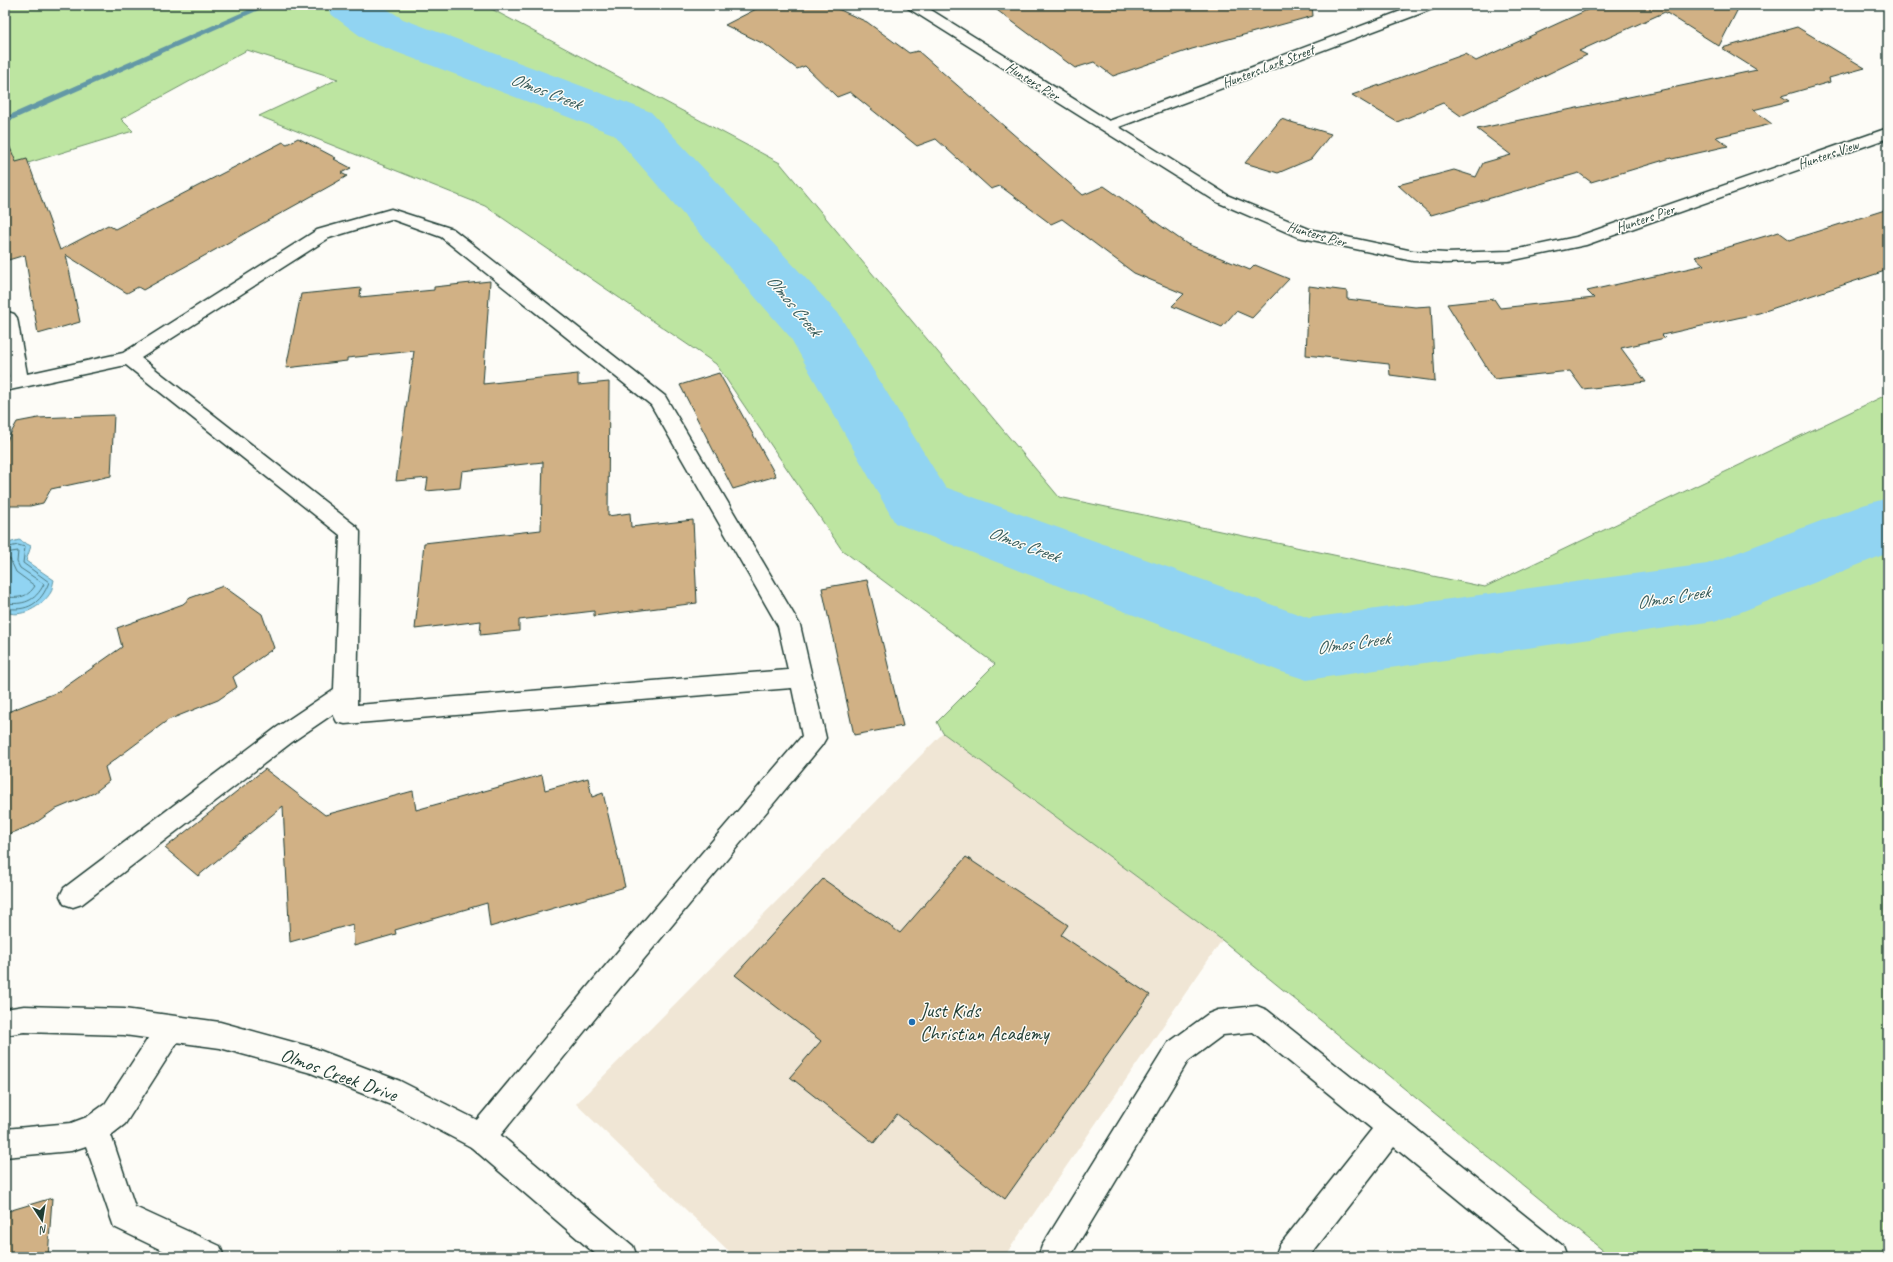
<svg xmlns="http://www.w3.org/2000/svg" width="1893" height="1262" font-family="Caveat,sans-serif">
<style>
.built{fill:#f0e6d5}
.green{fill:#bde5a1;stroke:#6e916a}
.water{fill:#91d4f2;stroke:#6398a6}
.lines{fill:none;stroke-linecap:round;stroke-linejoin:round}
.shore{stroke:#4d7980;stroke-width:1}
.stream{fill:#6398a6;fill-rule:evenodd}
.river{fill:#91d4f2;fill-rule:evenodd}
.building{fill:#d1b185;stroke:#1f3d34}
.service-casing{stroke:#1f3d34;stroke-width:3}
.minor-casing{stroke:#1f3d34;stroke-width:3}
.service{fill:#fdfcf7;fill-rule:evenodd}
.minor{fill:#fdfcf7;fill-rule:evenodd}
.poi-dot{fill:#1f6fb2;stroke:#fdfcf7;stroke-width:1.5}
.labels{text-anchor:middle;stroke-width:3;stroke-linejoin:round;paint-order:stroke}
.far-street-label{font-size:14px;fill:#1f3d34;stroke:#fdfcf7}
.water-label{font-size:18px;font-style:italic;fill:#365b5a;stroke:#fdfcf7}
.near-poi-label{font-size:20px;fill:#1f3d34;stroke:#fdfcf7;text-anchor:start}
.near-street-label{font-size:20px;fill:#1f3d34;stroke:#fdfcf7}
</style>
<rect width="100%" height="100%" fill="#fdfcf7"/>
<filter id="ink" filterUnits="userSpaceOnUse"><feTurbulence type="fractalNoise" baseFrequency=".025" numOctaves="2"/><feDisplacementMap in="SourceGraphic" scale="8" xChannelSelector="R" yChannelSelector="G"/><feConvolveMatrix kernelMatrix="1 2 1 2 8 2 1 2 1" color-interpolation-filters="sRGB"/></filter>
<g filter="url(#ink)">
<!-- built -->
<path class="built" d="M943,733l279,207 -218,317h-269l-159,-153z"/>
<!-- green -->
<path class="green" d="M5,5h479l296,158 279,334 426,90 403,-193v863h-277l-389,-317 -279,-207 -6,-11 58,-58 -153,-114 -126,-186 -231,-158 -226,-90 79,-37 -91,-29 -126,69 12,12 -128,39z"/>
<!-- water -->
<path class="water" d="M19,540l12,6 -5,15 28,19c-1,4 -2,9 -3,12 -8,14 -32,28 -46,19v-67z"/>
<g class="lines">
<!-- shore -->
<g class="shore">
<path d="M5,548l13,-3 7,2 -2,16 26,19c-8,22 -22,30 -44,26"/>
<path d="M5,553l13,-2 -1,11 3,6 24,16c-9,18 -21,21 -39,19"/>
<path d="M5,559h5l6,13 19,14c-8,12 -16,12 -30,11"/>
</g>
<!-- stream -->
<path class="stream" d="M259,5h11l-265,118v-6z"/>
<!-- river -->
<path class="river" d="M325,5h56l22,14 248,93 187,201 107,174 364,131 398,-54 156,-59 25,-7v55l-147,59 -27,9 -407,59 -28,-9 -384,-148 -105,-186 -177,-203 -246,-93 -35,-26z"/>
</g>
<!-- building -->
<g class="building">
<path d="M764,5h65l38,17 42,31 9,-2 165,144 21,-9 83,58 63,26 5,-5 34,14 -37,39 -16,-7 -14,16 -50,-21 12,-12 -50,-21 -72,-54 -11,5 -51,-38 -9,3 -55,-50 -19,7 -67,-54 -13,5 -32,-31 -8,3 -31,-24 -41,-20z"/>
<path d="M990,5h322l1,11 -121,33 -79,27 -19,-14 -19,6z"/>
<path d="M1598,5h142l-21,41 -54,-34 -86,39 8,4 -126,61 -18,-13 -46,19 -45,-27 113,-41 11,7z"/>
<path d="M1797,27l68,41 -36,10 1,4 -49,14 8,5 -36,9 19,14 -56,13 12,9 -56,13 -1,-1 -80,24 -12,-9 -148,42 -33,-30 56,-15 22,7 7,-14 28,-8 -34,-26 280,-59 -35,-22z"/>
<path d="M1281,119l50,15 -20,25 -33,14 -33,-10z"/>
<path d="M5,138h1l10,24 11,-3 33,91 48,-25 7,4 168,-87 4,2 11,-6 38,20 -2,1 17,9 -10,5 6,3 -10,6 -194,108 -5,-3 -11,6 -61,-38 14,67 -42,12 -13,-79 -20,6z"/>
<path d="M1888,209v61l-129,43 -97,22 3,3 -44,10 25,34 -63,7 -13,-18 -76,8 -47,-75 47,-5 6,9 94,-10 -7,-7 117,-26 -9,-8 84,-25 11,8z"/>
<path d="M490,281l-7,103 95,-10v11l31,-3 -1,134 22,-3 1,14 62,-7 4,83 -103,13v-5l-75,9v11l-39,4 1,-14 -66,8 9,-86 117,-13 2,-68 -81,9 -2,17 -34,3 2,-13 -32,3 18,-130 -67,7v3l-61,7 15,-74 60,-6 -1,9 74,-7v-3z"/>
<path d="M1309,286l38,5v8l68,8 16,-1 4,75 -45,-6 -1,-11 -83,-9z"/>
<path d="M719,373l57,103 -43,13 -53,-104z"/>
<path d="M114,415l-3,61 -60,13 -8,14 -13,3h-25v-62l12,-22 21,-4z"/>
<path d="M867,580l36,146 -49,9 -32,-147z"/>
<path d="M223,586l39,28 12,34 -41,29 4,10 -19,13 -50,20 -63,47 4,14 -15,12 -40,17 -20,14 -29,12v-123l53,-21 64,-45 -5,-19 66,-24 7,-6z"/>
<path d="M265,769l60,46 88,-24 3,19 126,-35 3,15 43,-12 4,19 11,-4 22,94 -135,40 -3,-24 -92,27 1,4 -42,12 -1,-22 -63,18 -7,-136 -85,70 -33,-28z"/>
<path d="M966,857l102,68 -7,10 89,60 -145,204 -108,-85 -23,29 -84,-66 31,-36 -86,-66 88,-96 77,54z"/>
<path d="M52,1198l-4,59h-43v-45z"/>
</g>
<g class="lines">
<!-- service casing -->
<g class="service-casing">
<g id="service">
<path d="M391,209l62,20 212,167 135,229 26,113 -4,7 -208,250 -123,152 -10,4 -10,-4 -4,-10 4,-10 124,-149 207,-242 -10,-48 -447,36 -8,-2 -4,-8 -41,28 -210,162 -9,3 -9,-3 -4,-8 4,-8 212,-160 58,-39 6,-154 -214,-170 -121,26v-12l4,-1 -4,-24v-43l9,3 3,4 10,56 96,-21 194,-123zM391,219l50,18 210,168 127,221 10,44 -431,35 3,-173 -3,-5 -216,-169 188,-120z"/>
<path d="M1257,1006l10,4 296,236 4,11h-39l-134,-110 -85,110h-34l4,-11 93,-117 -119,-97 -30,3 -35,26 -118,196h-32l4,-11 126,-203 40,-29 10,-4z"/>
<path d="M170,1016l10,4 4,9 -4,9 -55,86 -14,11 24,72 85,39 4,11h-48l-62,-30 -28,-81 -15,5 -66,6v-28l66,-6 16,-6 18,-13 55,-84z"/>
</g>
</g>
<!-- minor casing -->
<g class="minor-casing">
<g id="minor">
<path d="M906,5h17l186,116 308,-116h20l-2,3 -316,119 110,69 80,33 104,22 33,2 63,-2 67,-14 312,-109v10l-302,107 -77,16 -63,2 -33,-2 -115,-24 -81,-35 -309,-194z"/>
<path d="M24,1006l100,3 96,13 91,25 89,34 91,46 142,119 4,11h-38l-128,-110 -80,-42 -80,-32 -91,-25 -96,-13 -100,-3 -19,3v-26z"/>
</g>
</g>
<!-- service -->
<use href="#service" class="service"/>
<!-- minor -->
<use href="#minor" class="minor"/>
</g>
</g>
<!-- markers -->
<circle class="poi-dot" cx="912" cy="1022" r="4"/>
<g class="labels">
<!-- far-street labels -->
<g class="far-street-label">
<text transform="translate(1268 66) rotate(-21)" y="5">Hunters Lark Street</text>
<text transform="translate(1033 81) rotate(32)" y="5">Hunters Pier</text>
<text transform="translate(1828 154) rotate(-19)" y="5">Hunters View</text>
<text transform="translate(1645 218) rotate(-19)" y="5">Hunters Pier</text>
<text transform="translate(1317 234) rotate(16)" y="5">Hunters Pier</text>
</g>
<!-- water labels -->
<g class="water-label">
<text transform="translate(546 91) rotate(21)" y="6">Olmos Creek</text>
<text transform="translate(794 305) rotate(50)" y="6">Olmos Creek</text>
<text transform="translate(1024 544) rotate(20)" y="6">Olmos Creek</text>
<text transform="translate(1673 597) rotate(-9)" y="6">Olmos Creek</text>
<text transform="translate(1353 643) rotate(-8)" y="6">Olmos Creek</text>
</g>
<!-- near-poi labels -->
<g class="near-poi-label">
<text x="920" y="1017">Just Kids<tspan x="920" dy="23">Christian Academy</tspan></text>
</g>
<!-- near-street labels -->
<g class="near-street-label">
<text transform="translate(339 1074) rotate(20)" y="7">Olmos Creek Drive</text>
</g>
</g>
<!-- margin -->
<rect width="1893" height="1262" fill="none" stroke="#fdfcf7" stroke-width="20"/>
<rect x="10" y="10" width="1873" height="1242" fill="none" stroke="#1f3d34" stroke-width="1.5" filter="url(#ink)"/>
<!-- north arrow -->
<g transform="translate(42 1220) rotate(168)" stroke="#fdfcf7" stroke-width="3" paint-order="stroke">
<path d="M0-3L7 15L0 10L-7 15Z" fill="#1f3d34"/>
<text y="-6" font-size="11" font-weight="bold" text-anchor="middle" fill="#1f3d34">N</text>
</g>
</svg>
